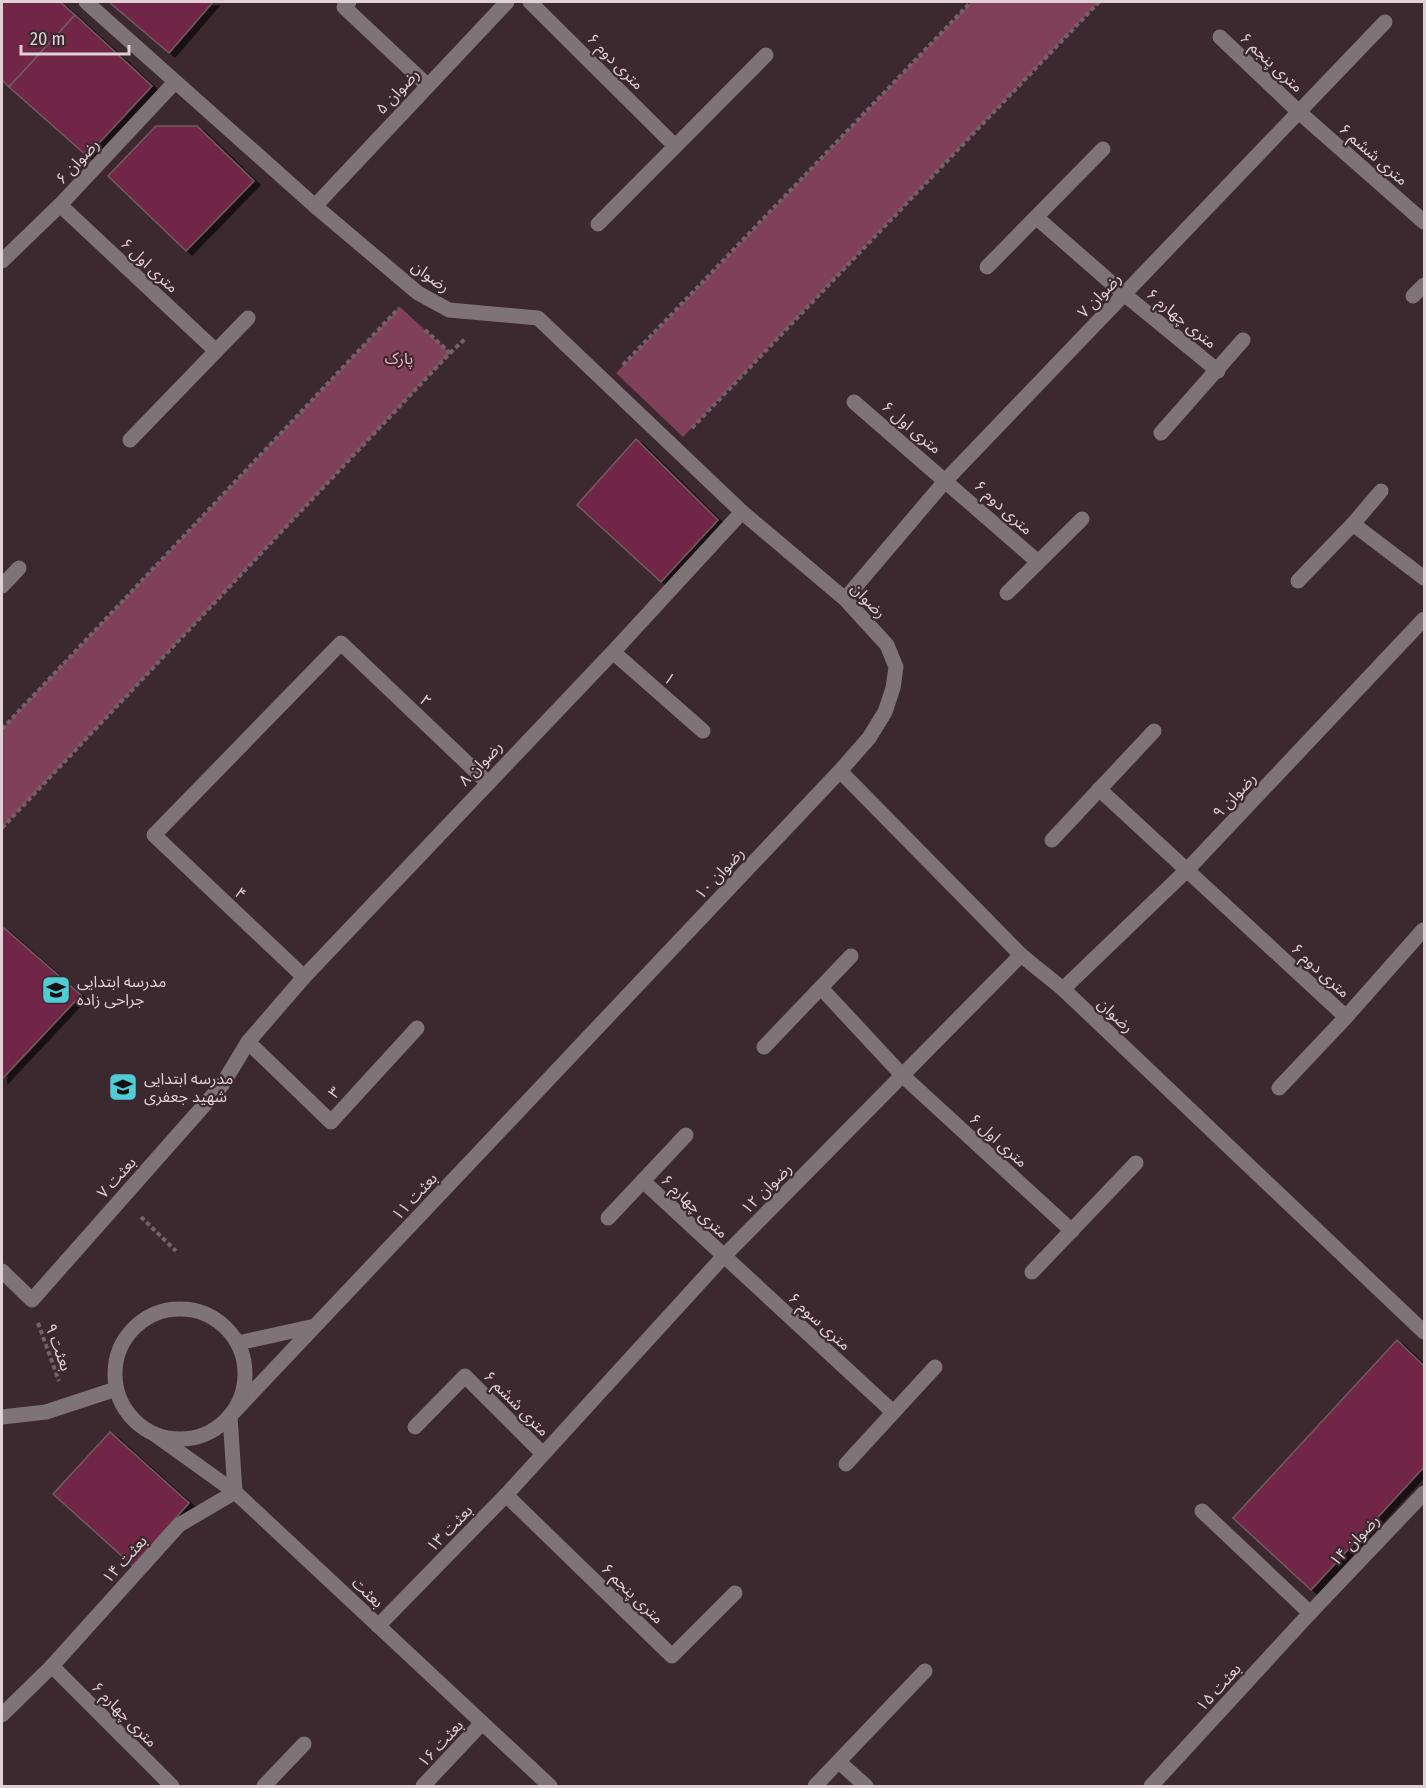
<svg xmlns="http://www.w3.org/2000/svg" width="1426" height="1788" font-family="'Fira Sans Condensed','Noto Sans Arabic',sans-serif">
<style>
.green{fill:#814059}
.building{fill:#712646;stroke:#715a61;stroke-width:1.5;filter:url(#shadow)}
.lines{fill:none;stroke-linecap:round;stroke-linejoin:round}
.path{stroke:#746268;stroke-width:4;stroke-dasharray:4.5 3;stroke-linecap:butt}
.minor{stroke:#7e7376;stroke-width:15}
.labels{text-anchor:middle;stroke-width:4.5;stroke-linejoin:round;paint-order:stroke}
.street-label{font-size:16px;fill:#dfd1d5;stroke:#3c282f}
.park-label{font-size:16px;fill:#f6b2c9;stroke:#3c282f}
.poi-label{font-size:16px;fill:#dfd1d5;stroke:#3c282f;text-anchor:start}
</style>
<defs>
<filter id="shadow"><feDropShadow dx="6" dy="4" stdDeviation="0" flood-color="#0009"/></filter>
</defs>
<rect width="100%" height="100%" fill="#3c282f"/>
<!-- green -->
<g class="green">
<path d="M971,2h128l-416,435 -67,-64z"/>
<path d="M400,307l50,46 -448,475v-99z"/>
</g>
<!-- building -->
<g class="building">
<path d="M2,2h58l15,13 -66,72 -7,-7z"/>
<path d="M109,2h104l-44,51z"/>
<path d="M75,15l77,71 -65,70 -78,-69z"/>
<path d="M156,126h41l57,55 -68,70 -78,-75z"/>
<path d="M636,439l82,81 -57,62 -84,-77z"/>
<path d="M4,928l77,67 -79,84v-149z"/>
<path d="M1397,1340l27,26v101l-113,123 -78,-72z"/>
<path d="M110,1432l79,71 -56,63 -80,-72z"/>
</g>
<g class="lines">
<!-- path -->
<g class="path">
<path d="M450,353l15,-14"/>
<path d="M623,365l348,-363"/>
<path d="M692,428l407,-426"/>
<path d="M2,729l397,-421"/>
<path d="M2,828l448,-475 -27,-25"/>
<path d="M141,1217l35,34"/>
<path d="M38,1323l21,58"/>
</g>
<!-- minor -->
<g class="minor">
<path d="M86,2l229,204 103,87 31,17 89,8 204,194 103,87 42,46 9,22 -3,21 -8,24 -16,26 -29,33 -610,645 5,76"/>
<path d="M349,2l-5,5 83,78"/>
<path d="M530,2l145,144"/>
<path d="M1220,37l80,76 124,109"/>
<path d="M60,205l156,146"/>
<path d="M315,206l192,-204"/>
<path d="M1037,218l87,76 94,77"/>
<path d="M598,224l168,-169"/>
<path d="M2,261l58,-56 115,-123"/>
<path d="M987,267l116,-118"/>
<path d="M1413,296l11,-11"/>
<path d="M854,402l184,160"/>
<path d="M1161,433l82,-93"/>
<path d="M130,440l118,-122"/>
<path d="M1353,524l71,54"/>
<path d="M1298,581l55,-57 28,-33"/>
<path d="M2,586l17,-18"/>
<path d="M1007,593l75,-74"/>
<path d="M845,599l101,-119 439,-458"/>
<path d="M613,652l90,79"/>
<path d="M840,771l181,184 42,34 361,343"/>
<path d="M1099,789l247,228 77,-87"/>
<path d="M1052,840l102,-109"/>
<path d="M304,977l-150,-142 187,-192 146,139"/>
<path d="M821,988l81,87 170,156"/>
<path d="M1063,989l123,-118 238,-252"/>
<path d="M248,1042l83,80 86,-94"/>
<path d="M764,1047l87,-91"/>
<path d="M1279,1088l67,-71"/>
<path d="M643,1181l250,231"/>
<path d="M608,1218l78,-83"/>
<path d="M2,1271l30,29 190,-215 26,-43 56,-65 309,-325 129,-140"/>
<path d="M1032,1272l104,-109"/>
<circle cx="180" cy="1374" r="65"/>
<path d="M238,1343l77,-17"/>
<path d="M2,1417l44,-5 70,-23"/>
<path d="M415,1427l50,-51 78,78"/>
<path d="M154,1434l81,58 315,294"/>
<path d="M846,1464l89,-97"/>
<path d="M506,1495l166,161 63,-63"/>
<path d="M1202,1511l108,102"/>
<path d="M378,1626l128,-131 217,-238 298,-302"/>
<path d="M52,1666l120,120"/>
<path d="M2,1715l50,-49 127,-141 56,-33"/>
<path d="M839,1762l27,24"/>
<path d="M264,1786l40,-42"/>
<path d="M423,1786l59,-63"/>
<path d="M815,1786l110,-115"/>
<path d="M1151,1786l159,-173 114,-120"/>
</g>
</g>
<!-- icons -->
<defs>
<g id="school-square" transform="scale(1.5)"><rect x="-9" y="-9" width="18" height="18" rx="4" fill="#51ccd4" stroke="#3c282f"/><path d="M0-5L7-2L0 1L-7-2ZM-4 1L0 2.5L4 1V4Q0 6-4 4Z" fill="#111"/></g>
</defs>
<g fill-rule="evenodd">
<use href="#school-square" x="56" y="990"/>
<use href="#school-square" x="123" y="1087"/>
</g>
<g class="labels">
<!-- street labels -->
<g class="street-label">
<text transform="translate(616 61) rotate(45)" y="6">۶ متری دوم</text>
<text transform="translate(1272 62) rotate(43)" y="6">۶ متری پنجم</text>
<text transform="translate(397 91) rotate(-47)" y="6">رضوان ۵</text>
<text transform="translate(1374 154) rotate(41)" y="6">۶ متری ششم</text>
<text transform="translate(77 161) rotate(-47)" y="6">رضوان ۶</text>
<text transform="translate(150 265) rotate(43)" y="6">۶ متری اول</text>
<text transform="translate(431 276) rotate(35)" y="6">رضوان</text>
<text transform="translate(1099 295) rotate(-46)" y="6">رضوان ۷</text>
<text transform="translate(1182 318) rotate(39)" y="6">۶ متری چهارم</text>
<text transform="translate(912 427) rotate(40)" y="6">۶ متری اول</text>
<text transform="translate(1004 507) rotate(42)" y="6">۶ متری دوم</text>
<text transform="translate(869 600) rotate(46)" y="6">رضوان</text>
<text transform="translate(670 678) rotate(42)" y="6">۱</text>
<text transform="translate(426 700) rotate(44)" y="6">۲</text>
<text transform="translate(480 763) rotate(-46)" y="6">رضوان ۸</text>
<text transform="translate(1234 795) rotate(-47)" y="6">رضوان ۹</text>
<text transform="translate(719 873) rotate(-47)" y="6">رضوان ۱۰</text>
<text transform="translate(241 893) rotate(43)" y="6">۴</text>
<text transform="translate(1321 970) rotate(42)" y="6">۶ متری دوم</text>
<text transform="translate(1116 1015) rotate(43)" y="6">رضوان</text>
<text transform="translate(334 1092) rotate(-47)" y="6">۳</text>
<text transform="translate(999 1140) rotate(42)" y="6">۶ متری اول</text>
<text transform="translate(116 1177) rotate(-48)" y="6">بعثت ۷</text>
<text transform="translate(766 1188) rotate(-45)" y="6">رضوان ۱۲</text>
<text transform="translate(414 1196) rotate(-47)" y="6">بعثت ۱۱</text>
<text transform="translate(695 1206) rotate(43)" y="6">۶ متری چهارم</text>
<text transform="translate(820 1321) rotate(42)" y="6">۶ متری سوم</text>
<text transform="translate(59 1347) rotate(70)" y="6">بعثت ۹</text>
<text transform="translate(517 1403) rotate(45)" y="6">۶ متری ششم</text>
<text transform="translate(449 1528) rotate(-46)" y="6">بعثت ۱۳</text>
<text transform="translate(1354 1540) rotate(-46)" y="6">رضوان ۱۴</text>
<text transform="translate(124 1559) rotate(-48)" y="6">بعثت ۱۴</text>
<text transform="translate(368 1592) rotate(43)" y="6">بعثت</text>
<text transform="translate(633 1593) rotate(44)" y="6">۶ متری پنجم</text>
<text transform="translate(1218 1687) rotate(-48)" y="6">بعثت ۱۵</text>
<text transform="translate(125 1714) rotate(45)" y="6">۶ متری چهارم</text>
<text transform="translate(440 1743) rotate(-47)" y="6">بعثت ۱۶</text>
</g>
<!-- park labels -->
<g class="park-label">
<text x="399" y="364">پارک</text>
</g>
<!-- poi labels -->
<g class="poi-label">
<text x="77" y="987">مدرسه ابتدایی<tspan x="77" dy="18">جراحی زاده</tspan></text>
<text x="144" y="1084">مدرسه ابتدایی<tspan x="144" dy="18">شهید جعفری</tspan></text>
</g>
</g>
<!-- border -->
<rect width="1426" height="1788" fill="none" stroke="#dfd1d5" stroke-width="6"/>
<!-- scale -->
<path d="M21 45v9h108v-9" fill="none" stroke="#dfd1d5" stroke-width="3"/>
<text x="30" y="45" font-size="18" fill="#dfd1d5" stroke="#3c282f" stroke-width="4.5" paint-order="stroke">20 m</text>
</svg>
